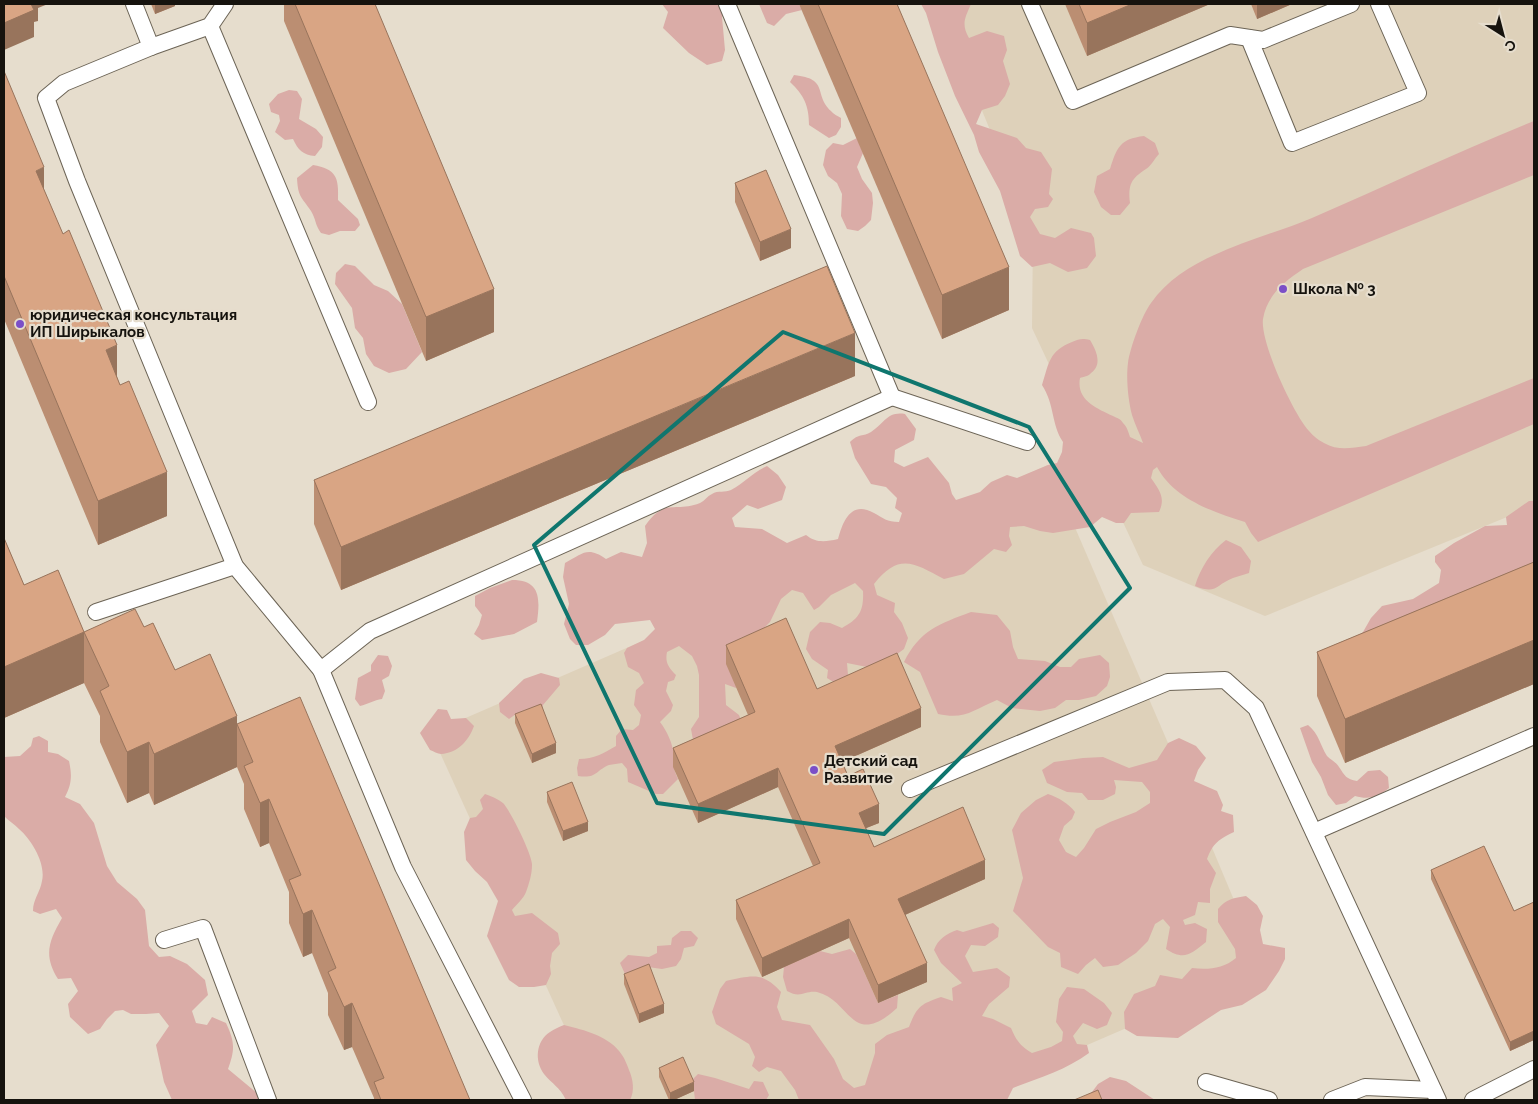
<svg xmlns="http://www.w3.org/2000/svg" width="1538" height="1104" font-family="Raleway,sans-serif">
<style>
.built{fill:#ded1ba}
.green{fill:#daaca7}
.lines{fill:none;stroke-linecap:round;stroke-linejoin:round}
.service-casing{stroke:#6c6456;stroke-width:18}
.service{stroke:#fff;stroke-width:16}
.wall{fill:#bb8e72}
.shaded-wall{fill:#98745c}
.building{fill:#d9a584;stroke:#98745c}
.marked{fill:none;stroke:#0f766e;stroke-width:4;stroke-linejoin:round}
.poi-dot{fill:#7b4fc7;stroke:#e6ddcd;stroke-width:2}
.labels{text-anchor:middle;stroke-width:4.5;stroke-linejoin:round;paint-order:stroke}
.poi-label{font-size:15px;font-weight:bold;fill:#16130e;stroke:#e6ddcd;text-anchor:start}
</style>
<rect width="100%" height="100%" fill="#e6ddcd"/>
<!-- built -->
<g class="built">
<path d="M938,4h596v502l-269,110 -122,-51 -111,-237 1,-94z"/>
<path d="M1048,465l120,278 95,226 -303,131h-362l-167,-367z"/>
</g>
<!-- green -->
<g class="green">
<path d="M662,4h71l-11,13 3,33 -3,11 -15,4 -18,-12 -26,-25 5,-16z"/>
<path d="M759,4h40l3,6 -16,4 -12,12 -7,-3z"/>
<path d="M921,4h50c-6,14 -10,20 -2,34l18,-7 17,5 3,14 -4,11 7,23 -5,12 -7,9 -16,5 -6,14 41,14 9,10 15,4 11,17 -3,25 4,5 -5,8 -13,2 -5,8 10,17 15,4 16,-10 20,5 3,5 2,18 -9,12 -19,4 -18,-9 -18,4 -12,-11 -20,-65 -21,-39 -5,-17 -19,-39 -17,-44 -12,-39z"/>
<path d="M794,75c36,4 19,19 37,36 2,3 7,5 10,7v9l-5,8 -7,3 -20,-13c0,-19 -5,-30 -19,-43z"/>
<path d="M289,90l8,1 5,8 -3,20 17,10 7,8 -1,10 -7,9c-12,-1 -17,-6 -22,-17l-8,1 -10,-8 5,-11 -1,-6 -8,-3 -2,-8 9,-10z"/>
<path d="M1534,121v54l-231,94c-19,13 -36,26 -40,50 -3,23 30,94 46,112 4,5 11,10 15,12 14,8 27,5 42,3l168,-68v46l-276,118 -7,-9 -6,-11c-32,-10 -71,-23 -88,-55l-4,3 -2,8c8,12 15,19 8,34l-28,1 -7,10h-8l-14,-6 -12,10 -37,6 -13,-2 -16,-5 -14,1 -1,9 3,9 -6,7 -12,-3 -30,25 -20,5c-30,-16 -45,-27 -70,5l3,11 18,8 -1,9 8,11 6,15 -4,11 -23,17 -9,2 -25,-5 1,12 -13,8 -8,-5 1,-8 -16,-11 -6,-10 4,-17 10,-10 10,1 12,5c17,-9 22,-17 21,-37l-8,-8 -24,12 -12,12 -5,3 -11,-17 -11,-3 -11,9 -11,23 -8,8 -21,8 -5,50 -11,-4 1,21 13,10 4,10 -50,15 -2,-11 8,-12v-42l-2,-9 -5,-10 -13,-10 -12,6c-2,10 1,15 9,23l-2,5 -6,2 -2,9 7,14 -2,6 -11,11c7,9 13,22 14,34 0,11 -1,12 4,23l-15,15h-7l-28,-12 -1,-13 -5,-6c-4,1 -9,1 -13,2 -13,5 -12,14 -31,11l-1,-8 2,-9c15,0 25,-6 37,-13v-10l6,-7 11,1 6,-5 2,-10 -7,-10 2,-15 8,-7 -5,-10 -11,-6 -4,-14 3,-5 17,-8 11,-11 -5,-9 -35,4 -10,11 -17,10h-12l-6,-6 -6,-15 5,-20 -6,-27 2,-14c18,-10 23,-17 41,-4l15,-7 21,5 5,-14 -2,-17c20,-29 30,-13 55,-23 5,-2 7,-7 12,-9 6,-4 13,-1 19,-4 13,-7 22,-18 36,-24l11,9 8,12 -4,13 -24,9 -11,-4 -15,13 3,9 27,2 25,14 19,-8c10,8 19,7 32,4 5,-18 13,-39 36,-26 9,5 13,9 25,9l3,-9 -7,-5 2,-10 -11,-11 -15,-3 -16,-26 -5,-16c9,-9 13,-5 21,-10 13,-8 16,-21 34,-18l11,15 -2,11 -19,10 -1,12 10,5 24,-10 21,26 3,11 4,6 24,-8 11,-10 16,-7 10,3 31,-13 9,-2 5,-11 1,-10c-12,-18 -8,-37 -21,-57 7,-22 7,-34 30,-43 7,-3 10,-4 18,-2 6,10 13,24 1,33 -2,3 -8,4 -11,5 -4,22 16,30 33,38 4,2 8,3 10,7 4,4 5,8 7,14l13,6c-3,-9 -8,-18 -11,-28 -4,-15 -6,-37 -4,-52 2,-15 14,-48 23,-60 34,-49 109,-63 161,-85 74,-32 147,-67 222,-97z"/>
<path d="M1144,136l11,7 4,11c-4,4 -8,12 -13,15 -15,10 -18,15 -16,34l-10,12h-9l-10,-8 -7,-15 3,-16 13,-7c7,-22 10,-30 34,-33z"/>
<path d="M857,138l6,15 -6,14 5,12 10,14 1,10 -2,17 -6,6 -7,5 -11,-2 -6,-13 1,-22 -5,-11 -9,-7 -5,-11 3,-15 7,-7 10,2z"/>
<path d="M313,165c23,4 26,12 25,35l20,19 2,6 -5,6h-15l-11,4 -8,-2c-6,-8 -5,-14 -10,-22 -9,-14 -13,-13 -14,-33z"/>
<path d="M345,264l10,2 19,19 14,6 14,13 20,48 -16,17 -17,4 -15,-7 -8,-12 -3,-16 -8,-10 -3,-20 -17,-24 1,-11z"/>
<path d="M1529,501h5v90l-67,42 -150,63v-11l36,-44 10,-9 8,-14 11,-12 31,-7 26,-16 2,-13 -6,-8v-6l19,-13 31,-17 22,-1 -1,-8z"/>
<path d="M1226,540l15,7 10,14 -2,12c-5,2 -11,3 -16,5 -18,7 -16,17 -38,8 5,-17 16,-35 31,-46z"/>
<path d="M512,580c29,0 28,19 25,42l-23,12 -32,6 -8,-6 5,-9 3,-10 -7,-9v-10l15,-8z"/>
<path d="M971,612l26,3 13,16 3,16 5,12 27,2 15,6h11l8,-8 21,-4 9,8 1,14 -3,9 -11,10 -17,4h-13l-11,8 -15,3 -28,-3 -15,-8c-24,10 -32,20 -59,14l-18,-42 -16,-10c16,-32 35,-38 67,-50z"/>
<path d="M378,655l10,1 4,10 -3,10 -7,4 3,11 -3,8c-8,1 -14,5 -22,7l-5,-7 3,-21 13,-7v-6z"/>
<path d="M541,673l18,5 1,7 -17,20 -2,9h-25l-7,5 -9,-7 -1,-9 25,-24z"/>
<path d="M438,709l9,1 4,9 15,-1 8,8c-5,14 -16,27 -33,28 -3,0 -8,-3 -11,-4l-10,-17z"/>
<path d="M1308,725c11,9 12,20 19,31 4,4 9,6 12,11 6,9 7,12 18,14l11,-10 12,-1 8,7 1,11c-11,9 -20,12 -34,8l-9,7 -10,2 -8,-10 -7,-18 -9,-15 -12,-34z"/>
<path d="M39,736l9,5v11l10,2 11,7c3,14 3,23 -4,36l15,7 14,19 13,43 10,16 20,17 8,11 4,36 10,11 11,-1 17,8 18,16 3,15 -16,16 4,12 11,2 5,-8 14,6c9,19 9,27 2,46l30,25 1,6h-87l-8,-18 -8,-37 13,-19 -10,-13 -13,1h-15l-8,-4 -8,1 -8,8 -7,10 -12,5 -18,-17 -2,-13 10,-13 -7,-13 -13,1c-15,-24 -9,-38 4,-61l-6,-9 -16,5 -7,-3c0,-12 7,-18 9,-30 4,-17 -10,-41 -23,-52 -5,-5 -10,-8 -15,-13v-59l16,-1 11,-10 2,-8z"/>
<path d="M1179,738l17,8 10,12 -8,12 -4,11 23,10 6,14 -2,6 12,4 1,17c-15,7 -21,11 -27,27l9,14 -6,16v14l-12,-1 -3,13 -12,5 2,5 10,-2 12,6 -1,13c-15,12 -22,19 -40,7l4,-22 -7,-8 -8,5 -7,17 -12,12 -18,12 -15,2 -8,-9 -9,7 -8,9 -17,-7 -1,-14 -12,-6 -35,-36 10,-33 -11,-48 9,-17 15,-13 12,-6c11,4 20,9 27,18l-3,7 -8,7 -5,14 7,12 10,5 8,-9 12,-19 14,-7 26,-10 14,-9v-11l-8,-10 -28,-2 2,7 -1,7 -12,6h-15l-6,-7 -15,-1 -20,-9 -5,-13 12,-8 29,-4 20,-1 26,11 28,-8 11,-17z"/>
<path d="M485,794c6,2 13,5 18,9 7,7 30,53 29,62 0,9 -3,19 -6,27 -2,6 -10,13 -14,18l3,6 17,-3 26,20 2,11 -8,9 -2,13 1,8 -5,11 -12,2h-15l-10,-7 -22,-44 11,-35 -11,-19 -12,-11 -9,-11 -2,-28 6,-14 6,-1 7,-8 -3,-9z"/>
<path d="M1246,896l11,9 6,11 -3,14 3,14 22,4v11l-6,12 -13,19 -24,15 -21,5 -43,28 -41,-2 -12,-7 -1,-17 10,-18 21,-8 5,-11 22,4 10,-11c15,2 31,1 44,-10l-1,-9 -17,-27v-13c8,-10 16,-11 28,-13z"/>
<path d="M993,923l6,5 -1,9 -13,9 -14,-1 -6,11 8,16 24,-4 13,9 -1,10 -20,17 -7,12 11,3 18,9c5,12 9,18 21,25l19,-6 11,-6 1,-9 -7,-10 3,-23 8,-12 17,2 20,14 8,10 -5,12 -10,4 -14,-6 -10,13 4,8 10,1 2,8c-23,17 -50,25 -76,35l-6,12h-208l-4,-10 -14,-19 -14,-4 -8,5 -7,-6 3,-9 -6,-13 -33,-20 -4,-12 8,-23 6,-8c25,-5 37,-10 55,11l-4,15 5,13 28,5 24,34 9,20 11,9 11,-3 10,-32v-9l12,-9 22,-8c8,-21 12,-23 32,-30l12,4 -1,-13 10,-5 -21,-20 -7,-13c4,-11 12,-16 23,-20l6,2z"/>
<path d="M681,931h10l7,7 -4,8 -10,2 -3,11 -5,7 -14,3 -14,-2 -23,7 -5,-11 8,-8 21,2 8,-4v-7l14,-1 1,-7z"/>
<path d="M850,949l6,5 22,49 20,-8 -1,13c-46,42 -46,-8 -80,-16 -12,-2 -16,7 -30,-1l-4,-14 1,-10 36,-16 12,3z"/>
<path d="M564,1025c20,5 46,11 58,30 3,4 5,10 7,15 4,9 6,21 1,30h-64c-7,-14 -13,-15 -22,-26 -10,-13 -8,-33 6,-42 4,-3 9,-5 14,-7z"/>
<path d="M698,1074l17,4 34,11 5,-8 9,1 6,13 -3,5h-71l-1,-9 -4,-9z"/>
<path d="M1110,1077l16,4 29,19h-63l-3,-4 9,-12z"/>
</g>
<g class="lines">
<!-- service casing -->
<g class="service-casing">
<g id="service">
<path d="M134,4l17,43 -87,36 -18,15 31,83 158,385 86,104 82,197 120,233"/>
<path d="M1030,4l43,97 157,-66 33,5 88,-36"/>
<path d="M210,26l158,376"/>
<path d="M1249,38l43,105 126,-50 -39,-89"/>
<path d="M151,47l59,-21 15,-22"/>
<path d="M892,397l135,45"/>
<path d="M96,612l139,-46"/>
<path d="M321,670l49,-39 522,-234 -165,-393"/>
<path d="M910,789l258,-107 57,-2 31,28 182,392"/>
<path d="M1314,832l220,-96"/>
<path d="M164,940l39,-12 65,172"/>
<path d="M1206,1082l63,18"/>
<path d="M1332,1100l33,-13 68,3"/>
<path d="M1473,1100l61,-31"/>
</g>
</g>
<!-- service -->
<use href="#service" class="service"/>
</g>
<!-- wall -->
<g class="wall">
<path d="M151,4h24v2l-20,8z"/>
<path d="M284,4h91l119,328 -68,29 -142,-340z"/>
<path d="M799,4h98l112,306 -67,29z"/>
<path d="M1065,4h145l-123,52z"/>
<path d="M1251,4h41l-35,15z"/>
<path d="M4,71l40,119 73,187 50,139 -69,29 -94,-226z"/>
<path d="M735,183l56,65 -31,13 -25,-59z"/>
<path d="M855,376l-514,214 -27,-66v-44z"/>
<path d="M4,538l20,47 60,47 60,-5 31,43 62,54 233,376h-96v-2l-22,-51 -8,3 -16,-35v-22l-16,-40 -9,4 -14,-34v-31l-20,-49 -9,4 -16,-38v-25l-7,-17 -83,38 -5,-12 -22,10 -27,-61v-26l-16,-33 -80,35z"/>
<path d="M1534,562v122l-189,79 -28,-67v-44z"/>
<path d="M726,645l91,44 104,38 -79,35 6,14 31,47 -13,5 8,19 111,32 -80,36 22,67 -49,21 -29,-65 -87,39 -26,-58v-19l77,-34 -35,-79 -80,36 -25,-56v-19l75,-33 -22,-51z"/>
<path d="M515,714l41,39 -24,10 -17,-40z"/>
<path d="M547,792l41,39 -25,10 -16,-39z"/>
<path d="M1431,870l83,41 20,-9v138l-24,11 -79,-172z"/>
<path d="M624,974l40,39 -25,10 -15,-39z"/>
<path d="M659,1068l35,23 -20,9h-5l-10,-23z"/>
</g>
<!-- shaded-wall -->
<g class="shaded-wall">
<path d="M28,4h20l-10,4v13l-4,1v15l-30,13v-27z"/>
<path d="M155,4h20v2l-20,8z"/>
<path d="M1132,4h78l-123,52v-33z"/>
<path d="M1257,4h35l-35,15z"/>
<path d="M44,167v44l-8,-40z"/>
<path d="M791,229v19l-31,13v-19z"/>
<path d="M1009,267v43l-67,29v-44z"/>
<path d="M494,289v43l-68,29v-44z"/>
<path d="M855,333v43l-514,214v-43z"/>
<path d="M117,345v44l-11,-39z"/>
<path d="M167,472v44l-69,29v-44z"/>
<path d="M84,632v51l-80,35v-51z"/>
<path d="M1534,640v44l-189,79v-44z"/>
<path d="M921,708v19l-86,38v-19z"/>
<path d="M237,716v51l-83,38v-51z"/>
<path d="M149,742v51l-22,10v-51z"/>
<path d="M556,743v10l-24,10v-9z"/>
<path d="M778,768v19l-80,36v-19z"/>
<path d="M269,799v44l-9,4v-44z"/>
<path d="M879,804v19l-20,8v-18z"/>
<path d="M588,822v9l-25,10v-10z"/>
<path d="M985,860v19l-87,39v-19z"/>
<path d="M312,910v43l-9,4v-43z"/>
<path d="M849,919v19l-87,39v-19z"/>
<path d="M927,963v19l-49,21v-18z"/>
<path d="M352,1003v44l-8,3v-43z"/>
<path d="M664,1004v9l-25,10v-9z"/>
<path d="M1534,1031v9l-24,11v-9z"/>
<path d="M694,1082v9l-20,9h-4v-7z"/>
</g>
<!-- building -->
<g class="building">
<path d="M4,4h27l3,6 -30,13z"/>
<path d="M295,4h80l119,285 -68,28z"/>
<path d="M818,4h79l112,263 -67,28z"/>
<path d="M1079,4h53l-45,19z"/>
<path d="M4,71l40,96 -8,4 27,63 6,-4 48,115 -11,5 14,35 9,-4 38,91 -69,29 -94,-225z"/>
<path d="M766,170l25,59 -31,13 -25,-59z"/>
<path d="M827,266l28,67 -514,214 -27,-67z"/>
<path d="M4,538l20,47 34,-15 26,62 -80,35z"/>
<path d="M1534,562v78l-189,79 -28,-67z"/>
<path d="M135,609l9,18 9,-4 22,47 35,-16 27,62 -83,38 -5,-12 -22,10 -27,-61 9,-5 -25,-54z"/>
<path d="M786,618l31,71 80,-36 24,55 -86,38 13,30 15,-7 16,35 -20,9 15,34 89,-40 22,53 -87,39 29,64 -49,22 -29,-66 -87,39 -26,-58 84,-37 -42,-95 -80,36 -25,-56 82,-36 -29,-67z"/>
<path d="M300,697l170,403h-89l-7,-18 10,-4 -32,-75 -8,4 -16,-35 8,-4 -24,-58 -9,4 -14,-34 12,-5 -32,-76 -9,4 -16,-37 9,-4 -16,-38z"/>
<path d="M541,704l15,39 -24,11 -17,-40z"/>
<path d="M572,782l16,40 -25,9 -16,-39z"/>
<path d="M1484,846l30,65 20,-9v129l-24,11 -79,-172z"/>
<path d="M649,964l15,40 -25,10 -15,-40z"/>
<path d="M683,1057l11,25 -24,11 -11,-25z"/>
<path d="M1098,1090l4,10h-28z"/>
</g>
<!-- marked area -->
<path class="marked" d="M783,332l246,95 101,161 -246,246 -227,-31 -123,-258z"/>
<!-- markers -->
<g class="poi-dot">
<circle cx="1283" cy="289" r="5"/>
<circle cx="20" cy="324" r="5"/>
<circle cx="814" cy="770" r="5"/>
</g>
<g class="labels">
<!-- poi labels -->
<g class="poi-label">
<text x="1293" y="294">Школа № 3</text>
<text x="30" y="320">юридическая консультация<tspan x="30" dy="17">ИП Ширыкалов</tspan></text>
<text x="824" y="766">Детский сад<tspan x="824" dy="17">Развитие</tspan></text>
</g>
</g>
<!-- border -->
<rect width="1538" height="1104" fill="none" stroke="#16130e" stroke-width="10"/>
<!-- north arrow -->
<g transform="translate(1503 35) rotate(144)" stroke="#e6ddcd" stroke-width="4" paint-order="stroke">
<path d="M0-4L9 19L0 12L-9 19Z" fill="#16130e"/>
<text y="-8" font-size="14" font-weight="bold" text-anchor="middle" fill="#16130e">С</text>
</g>
</svg>
